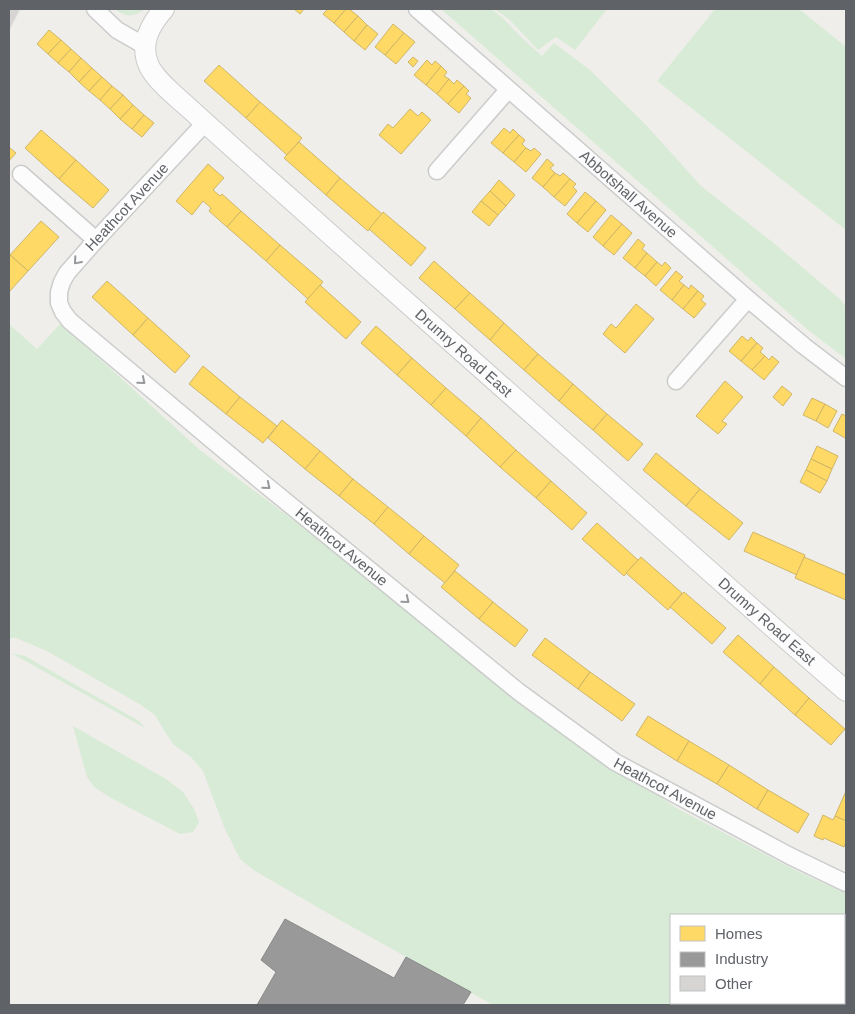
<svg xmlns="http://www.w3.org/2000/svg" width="855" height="1014" font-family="Helvetica,sans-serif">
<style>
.green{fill:#d8ebd6;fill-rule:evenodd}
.homes{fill:#ffd966;stroke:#cfb667}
.industry{fill:#999;stroke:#88898a}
.building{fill:#d6d5d3;stroke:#deddd9}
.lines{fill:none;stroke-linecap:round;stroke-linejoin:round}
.minor-casing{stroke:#cbcccc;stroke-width:19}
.tertiary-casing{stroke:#cbcccc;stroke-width:22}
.minor{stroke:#fdfcfc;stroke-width:16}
.tertiary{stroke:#fdfcfc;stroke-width:20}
.oneway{stroke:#96999c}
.labels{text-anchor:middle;stroke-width:5;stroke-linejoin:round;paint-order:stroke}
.street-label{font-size:15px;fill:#5f6368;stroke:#fff}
</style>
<rect width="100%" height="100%" fill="#efeeea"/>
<!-- green -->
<g class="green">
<path d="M115,9h30c-11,8 -19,9 -30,0z"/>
<path d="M441,9h50l11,8 18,19 22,20 12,-13 36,27 57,56 54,60 70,55 69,58 6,8v52l-38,-29z"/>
<path d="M495,9h112l-32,41 -19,-13 -18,13 -28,-30z"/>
<path d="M715,9h84l47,38v183l-189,-149z"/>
<path d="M62,322l17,18 122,111 95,71 75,59 96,79 80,61 131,88 121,63 47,21v112h-353l-155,-86 -83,-48 -15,-12 -16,-32 -21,-56 -12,-14 -17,-12 -9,-13 -10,-17 -14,-10 -94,-54 -31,-13h-7v-314l28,25zM671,915h173v88h-173z"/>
<path d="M11,653l14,3 114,65 6,7z"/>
<path d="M73,726l93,53 17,13 11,17 5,13 -6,10 -13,2 -69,-36 -17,-11 -7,-10z"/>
</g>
<!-- homes -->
<g class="homes">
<path d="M294,9h10l-4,5z"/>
<path d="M328,9h18l-12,14 -11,-9z"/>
<path d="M346,9h3l9,7 -14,16 -10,-9z"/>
<path d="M358,16l9,9 -13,16 -10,-9z"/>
<path d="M393,24l11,9 -19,22 -10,-8z"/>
<path d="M367,25l11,9 -13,16 -11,-9z"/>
<path d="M49,30l12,10 -13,14 -11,-10z"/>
<path d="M404,33l11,9 -19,22 -11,-9z"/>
<path d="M61,40l10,9 -13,14 -10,-9z"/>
<path d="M71,49l10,9 -12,14 -11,-9z"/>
<path d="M413,57l5,4 -5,6 -5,-5z"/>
<path d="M81,58l11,10 -13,14 -10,-10z"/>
<path d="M427,60l5,5 3,-4 6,5 -15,19 -12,-10z"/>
<path d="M219,65l41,37 -14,16 -42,-37z"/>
<path d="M441,66l6,6 -3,4 5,3 -12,15 -11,-9z"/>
<path d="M92,68l10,9 -13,14 -10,-9z"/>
<path d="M102,77l10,9 -12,14 -11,-9z"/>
<path d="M449,79l5,5 3,-4 7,6 -16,18 -11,-10z"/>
<path d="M112,86l11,9 -13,14 -10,-9z"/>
<path d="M464,86l5,5 -3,3 5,4 -12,15 -11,-9z"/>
<path d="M123,95l10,10 -13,14 -10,-10z"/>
<path d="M260,102l42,36 -15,17 -41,-37z"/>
<path d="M133,105l11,10 -12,14 -12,-10z"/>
<path d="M410,109l8,7 4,-4 9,8 -30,34 -22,-19 9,-11 5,4z"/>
<path d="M144,115l10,8 -12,14 -10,-8z"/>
<path d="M504,128l6,5 3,-4 6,6 -16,18 -12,-10z"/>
<path d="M41,130l35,30 -17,19 -34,-31z"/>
<path d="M519,135l6,5 -3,4 4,4 -12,14 -11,-9z"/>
<path d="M299,142l41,36 -14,17 -42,-37z"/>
<path d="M9,147l7,6 -7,8z"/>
<path d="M526,148l5,3 3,-3 7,6 -15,18 -12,-10z"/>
<path d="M547,159l7,6 -4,3 5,5 -12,14 -11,-9z"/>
<path d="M76,160l33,30 -16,18 -34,-29z"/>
<path d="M208,164l16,14 -11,12 7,6 2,-2 19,17 -14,16 -18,-16 2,-3 -8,-7 -11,14 -16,-14z"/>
<path d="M555,173l5,3 3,-3 7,6 -16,18 -11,-10z"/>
<path d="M340,178l42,36 -14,17 -42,-36z"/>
<path d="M570,179l6,5 -3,3 4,4 -12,15 -11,-9z"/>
<path d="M499,180l16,15 -9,11 -16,-15z"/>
<path d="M490,191l16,15 -8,9 -17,-14z"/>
<path d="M585,192l11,9 -19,22 -10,-9z"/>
<path d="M481,201l17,14 -9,11 -17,-14z"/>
<path d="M596,201l10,9 -18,22 -11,-9z"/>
<path d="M241,211l39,34 -14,16 -39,-34z"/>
<path d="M383,212l43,36 -15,18 -42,-37z"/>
<path d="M611,215l11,9 -19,22 -10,-9z"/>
<path d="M41,221l18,16 -31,34 -18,-16z"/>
<path d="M622,224l10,9 -18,22 -11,-9z"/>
<path d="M638,239l7,6 -3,4 5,4 -12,15 -12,-10z"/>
<path d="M280,245l43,37 -15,17 -42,-38z"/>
<path d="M647,253l10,9 -12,14 -10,-8z"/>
<path d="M10,255l18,16 -19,21v-36z"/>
<path d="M434,261l36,32 -15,16 -36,-31z"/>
<path d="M657,262l5,4 3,-4 6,6 -15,18 -11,-10z"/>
<path d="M676,271l7,6 -4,4 5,4 -12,15 -12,-10z"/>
<path d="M107,281l41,37 -15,17 -41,-38z"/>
<path d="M320,285l41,37 -15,17 -41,-37z"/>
<path d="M684,285l5,4 2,-4 7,6 -15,18 -11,-9z"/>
<path d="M698,291l6,5 -3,4 5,4 -12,14 -11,-9z"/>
<path d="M470,293l34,30 -14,17 -35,-31z"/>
<path d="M636,304l18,15 -29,34 -22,-19 8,-10 5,4z"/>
<path d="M148,318l42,38 -15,17 -42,-38z"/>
<path d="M504,323l34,31 -14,16 -34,-30z"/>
<path d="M376,326l36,32 -15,17 -36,-32z"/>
<path d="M742,336l6,5 3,-4 6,6 -16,18 -12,-10z"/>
<path d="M757,343l6,5 -3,4 5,4 -13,14 -11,-9z"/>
<path d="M538,354l35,30 -14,17 -35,-31z"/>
<path d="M765,356l4,4 3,-4 7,6 -15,18 -12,-10z"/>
<path d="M412,358l34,30 -15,17 -34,-30z"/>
<path d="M203,366l37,31 -14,17 -37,-30z"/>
<path d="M725,381l18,16 -21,24 5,3 -9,10 -22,-18z"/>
<path d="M573,384l34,30 -14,16 -34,-29z"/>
<path d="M782,386l10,8 -9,12 -10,-9z"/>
<path d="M446,388l35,30 -15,18 -35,-31z"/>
<path d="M240,397l37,29 -14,17 -37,-29z"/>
<path d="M812,398l13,6 -9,17 -13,-6z"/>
<path d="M825,404l12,7 -9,17 -12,-7z"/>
<path d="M607,414l36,30 -15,17 -35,-31z"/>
<path d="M842,414l4,2v20l-1,2 -12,-7z"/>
<path d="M481,418l35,32 -16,17 -34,-31z"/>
<path d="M282,420l38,31 -15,18 -37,-31z"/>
<path d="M817,446l21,10 -6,13 -21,-10z"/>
<path d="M516,450l35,31 -15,17 -36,-31z"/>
<path d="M320,451l33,28 -14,17 -34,-27z"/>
<path d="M656,453l44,36 -14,17 -43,-36z"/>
<path d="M811,459l21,10 -5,12 -21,-11z"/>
<path d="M806,470l21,11 -7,12 -20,-11z"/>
<path d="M353,479l35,28 -14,17 -35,-28z"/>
<path d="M551,481l36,32 -15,17 -36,-32z"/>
<path d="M700,489l43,34 -14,17 -43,-34z"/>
<path d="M388,507l36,29 -15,18 -35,-30z"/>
<path d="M597,523l41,37 -14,16 -42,-37z"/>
<path d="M753,532l52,23 -8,20 -53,-24z"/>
<path d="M424,536l35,29 -14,18 -36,-29z"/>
<path d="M641,557l41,36 -14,17 -42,-37z"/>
<path d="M804,557l42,18v25l-51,-22z"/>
<path d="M455,571l38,31 -14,17 -38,-32z"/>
<path d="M684,592l42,36 -14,16 -42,-37z"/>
<path d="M493,602l35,28 -13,17 -36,-28z"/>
<path d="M738,635l36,32 -14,17 -37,-32z"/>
<path d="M545,638l45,34 -12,17 -46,-34z"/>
<path d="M774,667l35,31 -14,17 -35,-31z"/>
<path d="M590,672l45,32 -13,17 -44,-32z"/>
<path d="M809,698l36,31 -14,16 -36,-30z"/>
<path d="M648,716l41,25 -12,20 -41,-26z"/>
<path d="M689,741l40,24 -12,19 -40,-23z"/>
<path d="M729,765l39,25 -11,19 -40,-25z"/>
<path d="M768,790l41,24 -11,19 -41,-24z"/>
<path d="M846,791v30l-11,-5z"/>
<path d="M823,815l10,5 2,-4 11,5v21l-2,5 -20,-9 -1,2 -9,-4z"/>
</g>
<!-- industry -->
<path class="industry" d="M285,919l109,59 12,-21 65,35 -8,13h-206l19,-33 -15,-12z"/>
<!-- building -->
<path class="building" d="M9,9h11l-11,21z"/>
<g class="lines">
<!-- minor casing -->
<g class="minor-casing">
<g id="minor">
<path d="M95,9l22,21 28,16"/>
<path id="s1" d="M417,9l331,290 56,47 42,32"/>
<path id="s2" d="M205,123l-109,117 -29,33 -5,9 -3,10v11l4,9 7,9 192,161 257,210 96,70 175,94 56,27"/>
<path d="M437,171l71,-81"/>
<path d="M21,174l75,66"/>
<path d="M676,381l72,-82"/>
</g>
</g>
<!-- tertiary casing -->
<g class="tertiary-casing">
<g id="tertiary">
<path id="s3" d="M164,9c-14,16 -25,35 -15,57 8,16 28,31 41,43 35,32 70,63 105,94 160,143 321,285 481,427l70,61"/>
</g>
</g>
<!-- minor -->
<use href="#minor" class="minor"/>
<!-- tertiary -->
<use href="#tertiary" class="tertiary"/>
</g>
<!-- one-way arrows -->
<defs><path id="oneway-chevron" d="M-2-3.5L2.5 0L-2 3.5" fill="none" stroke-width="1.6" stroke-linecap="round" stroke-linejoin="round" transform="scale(1.25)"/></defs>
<g class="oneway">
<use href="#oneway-chevron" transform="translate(77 261) rotate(131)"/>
<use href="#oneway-chevron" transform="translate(142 381) rotate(40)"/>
<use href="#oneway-chevron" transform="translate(267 486) rotate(39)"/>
<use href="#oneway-chevron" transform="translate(406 600) rotate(39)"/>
</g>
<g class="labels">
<!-- street labels -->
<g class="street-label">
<text dy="5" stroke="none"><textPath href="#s1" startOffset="281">Abbotshall Avenue</textPath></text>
<text transform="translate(127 207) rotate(-47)" y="5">Heathcot Avenue</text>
<text dy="5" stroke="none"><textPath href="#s3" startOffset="489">Drumry Road East</textPath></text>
<text dy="5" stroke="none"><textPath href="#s2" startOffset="610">Heathcot Avenue</textPath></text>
<text dy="5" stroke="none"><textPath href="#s3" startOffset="894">Drumry Road East</textPath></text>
<text dy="5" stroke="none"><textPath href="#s2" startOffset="1015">Heathcot Avenue</textPath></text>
</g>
</g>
<!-- border -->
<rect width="855" height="1014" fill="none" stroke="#5f6368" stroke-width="20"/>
<!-- legend -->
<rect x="670" y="914" width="175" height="90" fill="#ffffff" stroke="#bfc1c3"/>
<rect x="680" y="926" width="25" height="15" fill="#ffd966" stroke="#bfc1c3"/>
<text x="715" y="939" font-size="15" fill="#5f6368">Homes</text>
<rect x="680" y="952" width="25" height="15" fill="#999999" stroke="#bfc1c3"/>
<text x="715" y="964" font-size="15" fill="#5f6368">Industry</text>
<rect x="680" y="976" width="25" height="15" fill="#d6d5d3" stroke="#bfc1c3"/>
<text x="715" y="989" font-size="15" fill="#5f6368">Other</text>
</svg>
